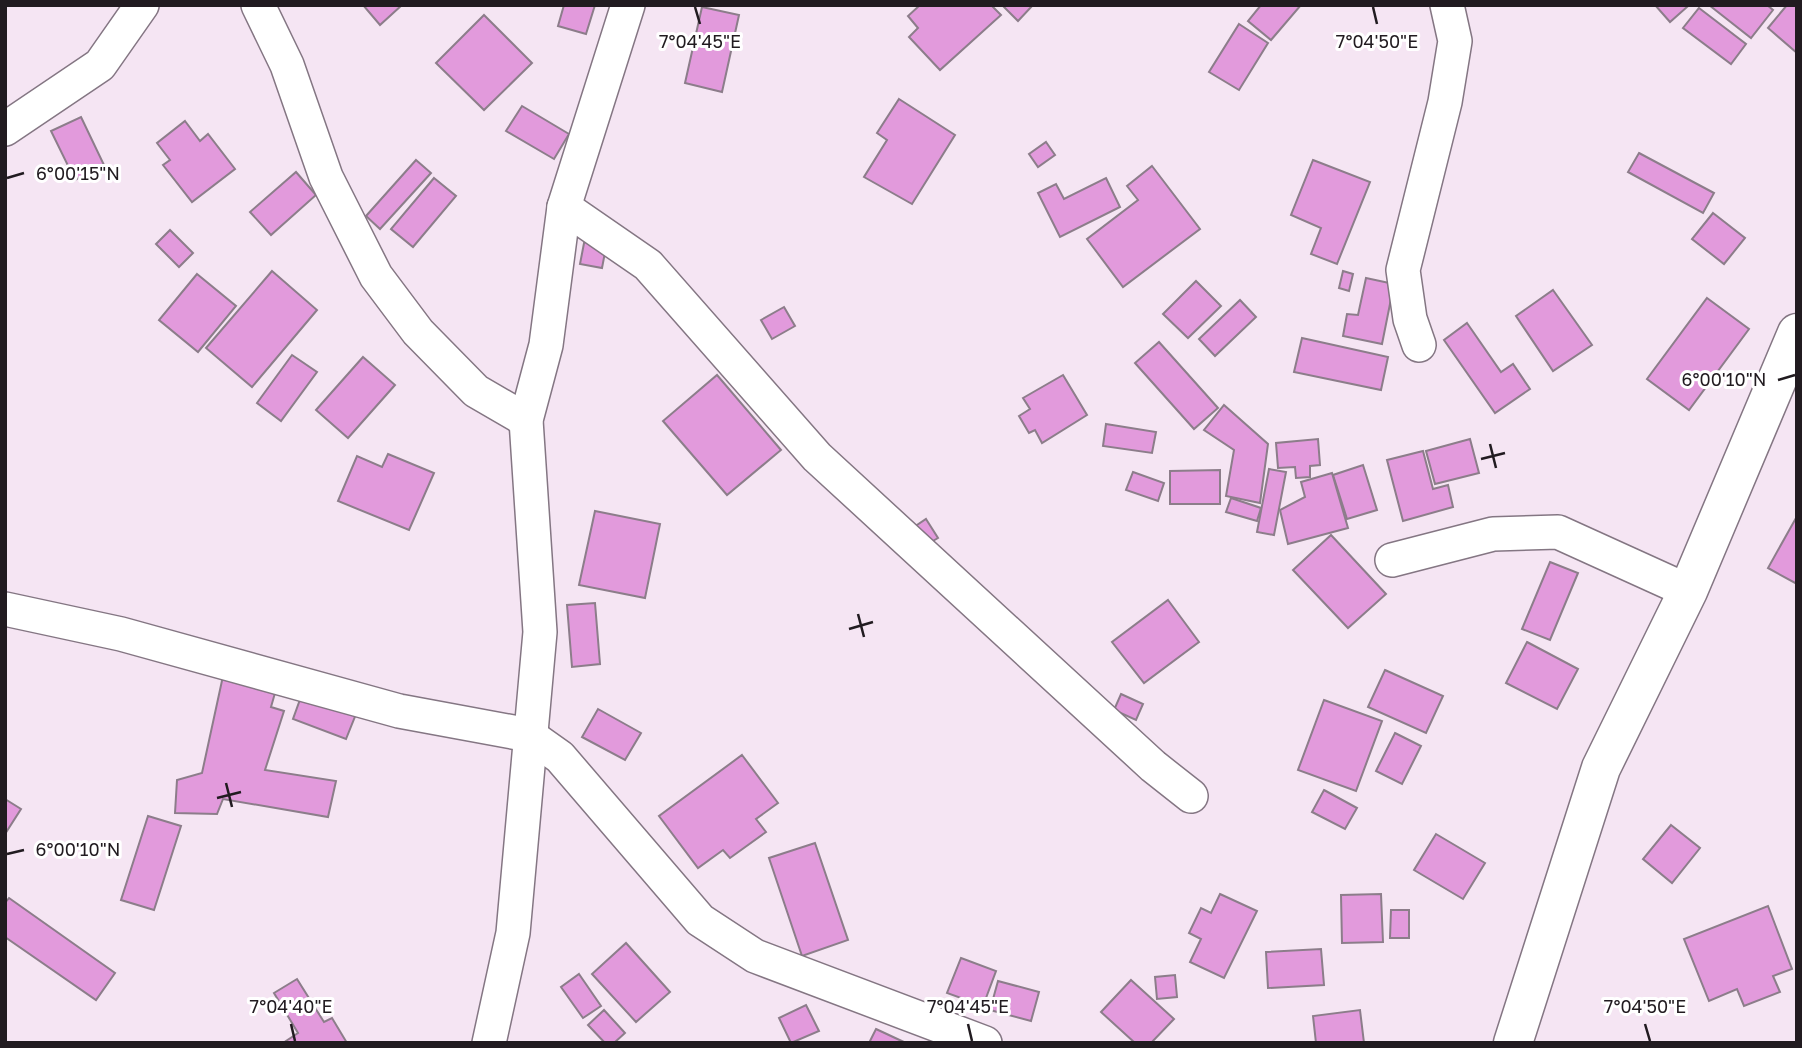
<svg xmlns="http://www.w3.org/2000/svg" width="1802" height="1048" font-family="'Golos Text',sans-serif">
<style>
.building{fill:#e29adc;stroke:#8c7d8a;stroke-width:2}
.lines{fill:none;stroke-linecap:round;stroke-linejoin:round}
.minor-casing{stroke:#847683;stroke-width:36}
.tertiary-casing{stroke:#847683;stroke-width:41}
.minor{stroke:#fff;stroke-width:33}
.tertiary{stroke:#fff;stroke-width:38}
.ticks{fill:none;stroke:#211b20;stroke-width:2.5}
.ticks-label{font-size:18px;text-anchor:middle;fill:#211b20;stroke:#fff;stroke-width:6;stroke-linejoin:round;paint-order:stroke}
</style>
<rect width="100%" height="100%" fill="#f5e5f3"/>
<!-- building -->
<g class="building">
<path d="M363,5h39l-22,20z"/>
<path d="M564,5h31l-9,29 -28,-8z"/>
<path d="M920,5h71l10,10 -61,55 -31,-33 9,-9 -10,-12z"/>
<path d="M1002,5h31l-15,16z"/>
<path d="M1261,5h40l-30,35 -23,-19z"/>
<path d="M1655,5h30l2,2 -17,15z"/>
<path d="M1709,5h58l6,5 -22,28z"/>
<path d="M1787,5h10v48l-29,-25z"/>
<path d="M702,7l37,8 -17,77 -37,-9z"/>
<path d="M1699,8l47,36 -15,20 -48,-36z"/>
<path d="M484,15l48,48 -48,47 -48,-47z"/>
<path d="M1239,24l29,19 -29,47 -30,-18z"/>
<path d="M899,99l56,36 -43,69 -48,-27 23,-37 -10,-7z"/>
<path d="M522,106l47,28 -15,25 -48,-28z"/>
<path d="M81,117l23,48 -29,15 -24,-49z"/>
<path d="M185,121l15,20 8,-7 27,35 -43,33 -29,-37 7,-5 -13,-17z"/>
<path d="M1046,142l9,13 -17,12 -9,-13z"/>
<path d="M1639,153l75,40 -11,20 -75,-41z"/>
<path d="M416,160l15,13 -51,56 -14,-13z"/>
<path d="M1313,160l57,22 -33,82 -26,-10 10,-26 -30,-13z"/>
<path d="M1152,166l48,63 -77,58 -36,-48 51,-39 -11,-14z"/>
<path d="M296,172l20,23 -45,40 -21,-23z"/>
<path d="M434,178l22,18 -43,51 -22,-18z"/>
<path d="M1106,178l14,29 -60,30 -22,-44 18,-9 8,15z"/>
<path d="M1713,213l32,25 -21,26 -32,-25z"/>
<path d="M170,230l23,23 -14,14 -23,-23z"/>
<path d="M585,238l22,4 -5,26 -22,-4z"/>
<path d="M272,271l45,39 -65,77 -46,-39z"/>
<path d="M1343,271l10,3 -4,17 -10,-3z"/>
<path d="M197,274l39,32 -38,46 -39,-32z"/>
<path d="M1366,278l28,6 -12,60 -39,-8 4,-22 11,1z"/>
<path d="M1196,281l25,25 -33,32 -25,-24z"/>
<path d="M1553,290l39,55 -39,26 -37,-55z"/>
<path d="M1707,298l42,31 -60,81 -42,-31z"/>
<path d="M1240,300l16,17 -41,39 -16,-17z"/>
<path d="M784,307l11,19 -23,13 -11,-19z"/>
<path d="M1467,323l34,49 12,-8 17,25 -35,24 -51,-73z"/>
<path d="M1302,338l86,19 -7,33 -87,-18z"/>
<path d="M1159,342l59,66 -24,21 -59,-66z"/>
<path d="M292,355l25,17 -36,49 -24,-18z"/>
<path d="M363,357l32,28 -47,53 -32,-28z"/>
<path d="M717,375l64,75 -54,45 -64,-74z"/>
<path d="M1063,375l24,40 -45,28 -7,-13 -6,3 -10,-17 11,-7 -7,-11z"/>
<path d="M1224,405l44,39 -8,59 -34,-7 8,-46 -30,-20z"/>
<path d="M1106,424l50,8 -4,21 -49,-7z"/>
<path d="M1318,439l2,26 -10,1v11l-14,1 -1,-11 -17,1 -2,-25z"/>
<path d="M1470,439l9,34 -44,11 -9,-33z"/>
<path d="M1423,451l10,38 15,-4 5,22 -50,14 -16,-61z"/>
<path d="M388,454l46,19 -25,57 -71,-29 19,-45 25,11z"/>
<path d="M1363,465l14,45 -30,9 -14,-44z"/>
<path d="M1269,469l17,3 -12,63 -17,-3z"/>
<path d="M1220,470v34h-50v-33z"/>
<path d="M1133,472l31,11 -6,18 -32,-11z"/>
<path d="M1332,473l16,55 -60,16 -8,-34 25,-13 -4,-15z"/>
<path d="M1231,498l30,10 -4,13 -31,-9z"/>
<path d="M595,511l65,13 -15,74 -66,-13z"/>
<path d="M1796,518h1v66l-29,-16z"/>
<path d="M926,519l12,19 -12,7 -12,-18z"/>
<path d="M1331,535l55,59 -38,34 -55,-58z"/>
<path d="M1550,562l28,11 -28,67 -28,-11z"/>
<path d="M1168,600l31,42 -55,41 -32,-41z"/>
<path d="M595,603l5,61 -28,3 -5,-62z"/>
<path d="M1527,642l51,27 -21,40 -51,-26z"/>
<path d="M1385,670l58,26 -17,37 -58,-26z"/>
<path d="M223,676l52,17 -4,14 13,4 -19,59 71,11 -8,36 -105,-18 -6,15 -42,-1 2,-33 25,-7z"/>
<path d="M302,694l54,20 -10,25 -53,-20z"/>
<path d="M1121,694l22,10 -7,16 -22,-10z"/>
<path d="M1324,700l58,21 -26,70 -58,-21z"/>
<path d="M598,709l43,24 -16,27 -43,-23z"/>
<path d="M1395,733l26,13 -19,38 -26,-13z"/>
<path d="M742,755l36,48 -22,16 10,13 -36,26 -7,-8 -25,18 -39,-52z"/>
<path d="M1324,790l33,18 -12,21 -33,-17z"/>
<path d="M5,799l16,10 -16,25z"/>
<path d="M148,816l33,10 -27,84 -33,-10z"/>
<path d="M1671,825l29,23 -28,35 -29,-24z"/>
<path d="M1436,834l49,29 -22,36 -49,-29z"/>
<path d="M815,843l33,97 -46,16 -33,-98z"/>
<path d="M1220,894l37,17 -33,67 -34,-16 11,-23 -12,-6 12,-25 10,5z"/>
<path d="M1381,894l2,48 -41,1 -1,-48z"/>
<path d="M9,898l106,75 -19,27 -91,-63v-34z"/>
<path d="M1768,906l24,63 -19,7 7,16 -36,14 -7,-17 -28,12 -25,-62z"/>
<path d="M1391,910h18v28h-19z"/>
<path d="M626,943l44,49 -34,30 -44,-48z"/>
<path d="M1321,949l3,36 -56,3 -2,-36z"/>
<path d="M961,958l35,13 -13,35 -36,-13z"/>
<path d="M579,974l22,32 -18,12 -22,-31z"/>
<path d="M1175,975l2,22 -20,2 -2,-22z"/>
<path d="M297,979l27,43 8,-4 15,25h-64l15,-10 -24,-40z"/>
<path d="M1131,980l43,39 -23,24h-16l-34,-31z"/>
<path d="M998,981l41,11 -8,29 -41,-11z"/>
<path d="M806,1005l13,26 -28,12 -12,-25z"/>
<path d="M604,1010l21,23 -11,10h-9l-17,-18z"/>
<path d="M1360,1010l4,33h-48l-3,-27z"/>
<path d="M876,1029l30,14h-37z"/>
</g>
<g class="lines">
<!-- minor casing -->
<g class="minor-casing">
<g id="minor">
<path d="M258,5l29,60 39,112 50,99 42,56 58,59 50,29"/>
<path d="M5,129l95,-64 42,-60"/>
<path d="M564,207l84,58 169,192 336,309 38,30"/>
<path d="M1419,345l-9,-26 -7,-49 42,-168 10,-61 -8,-36"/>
<path d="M1392,560l101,-26 65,-2 130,59"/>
<path d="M5,609l116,25 278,77 130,24 31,22 140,163 55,36 230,87"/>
<path d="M489,1043l24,-110 27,-301 -14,-212 20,-75 18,-138 64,-202"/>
</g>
</g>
<!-- tertiary casing -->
<g class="tertiary-casing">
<path id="tertiary" d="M1513,1043l88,-275 87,-177 109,-258"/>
</g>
<!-- minor -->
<use href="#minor" class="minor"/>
<!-- tertiary -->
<use href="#tertiary" class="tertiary"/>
</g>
<!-- ticks -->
<path class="ticks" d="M695,7l5,17M1373,7l4,17M7,178l17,-5M1778,380l17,-5M1490,444l6,24M1481,459l24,-6M858,614l6,23M849,629l24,-7M226,783l6,24M217,798l24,-6M7,854l17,-4M291,1024l4,17M968,1024l4,17M1645,1024l5,17"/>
<g class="ticks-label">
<text x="700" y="48">7°04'45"E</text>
<text x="1377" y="48">7°04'50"E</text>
<text x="78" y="180">6°00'15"N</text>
<text x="1724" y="386">6°00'10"N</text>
<text x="78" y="856">6°00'10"N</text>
<text x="291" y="1013">7°04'40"E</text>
<text x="968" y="1013">7°04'45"E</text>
<text x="1645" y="1013">7°04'50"E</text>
</g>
<!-- border -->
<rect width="1802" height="1048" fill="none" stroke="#211b20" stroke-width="14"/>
</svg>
